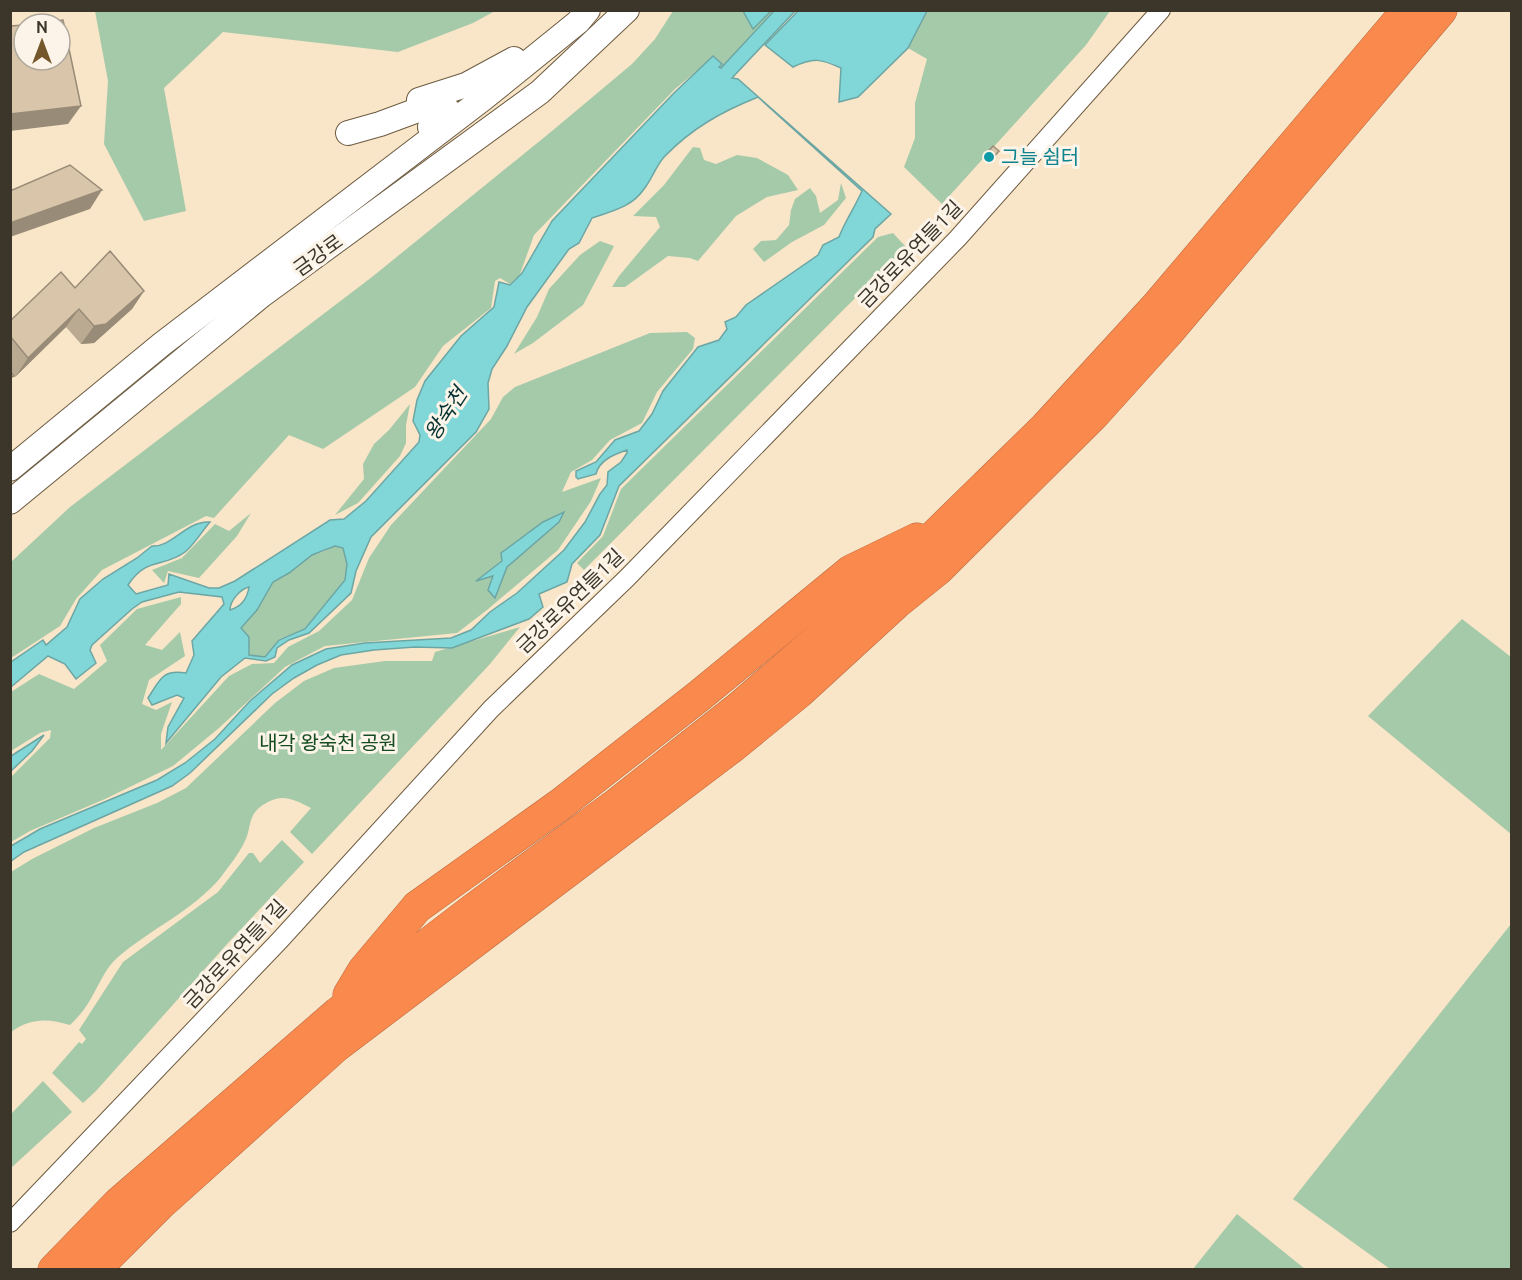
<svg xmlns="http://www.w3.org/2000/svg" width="1522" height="1280" font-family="Ubuntu,'Noto Sans KR',sans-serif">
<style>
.green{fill:#a5caa9}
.water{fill:#81d7d8;stroke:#6ca6a4;stroke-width:1.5;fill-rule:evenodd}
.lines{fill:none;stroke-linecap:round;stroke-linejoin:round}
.street-casing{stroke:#6c5b41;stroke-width:20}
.secondary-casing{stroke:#6c5b41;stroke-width:26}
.highway-casing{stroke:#b86c41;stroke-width:33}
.street{stroke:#fff;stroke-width:18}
.secondary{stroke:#fff;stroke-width:24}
.highway{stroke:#fa894e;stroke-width:32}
.wall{fill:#bbaa92}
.shaded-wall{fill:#988b77}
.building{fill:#d9c6aa;stroke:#988b77;stroke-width:1.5}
.culture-dot{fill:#0f9aa8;stroke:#fcf4e8;stroke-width:2}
.labels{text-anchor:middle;stroke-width:6;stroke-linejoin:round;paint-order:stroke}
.culture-label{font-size:20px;fill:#0d838f;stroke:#fcf4e8;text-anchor:start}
.street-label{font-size:20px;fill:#3c3529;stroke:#fcf4e8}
.park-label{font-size:20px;fill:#144b21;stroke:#fcf4e8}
.water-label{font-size:21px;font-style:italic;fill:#053132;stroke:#fcf4e8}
</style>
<rect width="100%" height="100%" fill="#f9e5c8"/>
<!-- green -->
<g class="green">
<path d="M95,11v-1l400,1 -22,12 -75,29 -175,-20 -59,56 22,123 -42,10 -40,-77 4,-63z"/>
<path d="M673,11h70l10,18 18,-18h3l-53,57 -2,-1 3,-3 -9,-7 -38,32 -141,146 -14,39 -10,10 -10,-6 -5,3 -4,27 -48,38 -28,41 -92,62 -34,-14 -75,83 -8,-2 -104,54 -26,29 -16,27 -49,32v-96l59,-55 302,-230 180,-146 80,-67 23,-25z"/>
<path d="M927,11h183l-24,34 -144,159 -38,-37 11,-29v-35l12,-44 -19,-11z"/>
<path d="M693,147l7,1 4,12 12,4 21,-9 20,3 31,17 10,15 -31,7 -31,19 -38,45 -8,-3 -22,-2 -43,31h-13l7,-11 41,-49 -4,-10 -23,-1 31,-31z"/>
<path d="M841,183l5,15 -22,27 -32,17 -28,20 -11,-13 8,-8 15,-1 13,-15 2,-15 4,-11 15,-11 6,8 4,17 18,-13z"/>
<path d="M893,233l13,14 -322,323 -7,-7 26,-27 18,-47 257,-252z"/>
<path d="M600,241l14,5 -31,59 -50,38 -19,11 23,-37 12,-28 31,-34z"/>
<path d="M687,332l8,6 -2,11 -36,43 -15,31 -32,17 -18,20 -21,12 -9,20 39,-14 -10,23 -33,49 -71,60 -30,23 -132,13 -40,21 -66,61 -46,38 -68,33 -75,32 -19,11v-65l39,-39 1,-8 -11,3 -29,18v-59l28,-18 35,15 33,-28 -7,-16 37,-36 44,-12v7l-36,41 17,5 18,-18 5,24 -36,24 -7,24 14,6 16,-8 -11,32v16l68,-74 23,-12 22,-1 14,-16 31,-16 33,-31 17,-42 22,-33 100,-106 12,-22 12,-10 135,-54z"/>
<path d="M410,404l-4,21v18l-6,13 -42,47 -23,12 29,-36 -1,-15 11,-20 15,-14z"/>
<path d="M251,513l-14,23 -38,42 -31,-7 -4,12 -12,-13 30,-12 33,-34 14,7z"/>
<path d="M335,546l8,2 4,16 -2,16 -40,49 -26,10 -14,18 -16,-2v-18l-8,-9 16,-18 16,-28 16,-9 23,-18 11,-3z"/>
<path d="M1462,619l49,38v177l-143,-118z"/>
<path d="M520,627l-30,37 -178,190 -22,-22 21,-24c-14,-7 -27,-15 -43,-6 -23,12 -15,25 -24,41 -6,12 -15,23 -23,34 -28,34 -71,52 -104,81 -14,12 -21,35 -32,50 -4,6 -10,12 -15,17 -22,-7 -40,-7 -59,7v-160l21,-13 62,-31 63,-25 29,-15 89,-85 29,-22 30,-13 51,-7h47l3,-9z"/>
<path d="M282,840l22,22 -76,81 -132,148 -13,12 -31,-30 27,-31 3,2 4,-5 -7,-9 44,-68 95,-70 31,-39h4l7,10z"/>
<path d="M1511,924v345h-121l-97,-70z"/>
<path d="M43,1081l29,31 -61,56v-54z"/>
<path d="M1237,1214l68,55h-112z"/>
</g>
<!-- water -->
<g class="water">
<path d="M743,11h28l-18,18z"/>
<path d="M774,11h21l-63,67 6,1 153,135 -16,15 -2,8 -254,249 -19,49 -28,29 -5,18 -28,12 4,13 -14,12 -77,29 -37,-1 -41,3 -33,5 -24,10 -23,13 -22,16 -82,79 -18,13 -148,66 -13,9v-15l29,-17 117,-49 28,-17 30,-24 35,-38 42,-36 34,-16 39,-6 86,-5 20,-8 19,-18 27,-19 47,-43 21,-28 15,-28 7,-9 1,-13 13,-10 6,-9v-3c-12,4 -28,10 -31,24l-18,5 -2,-2v-6l20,-9 19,-22 24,-9 13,-17 11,-23 35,-44 21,-7 8,-11 -2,-7 11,-5 10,-12 72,-50 5,-10 16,-8c6,-16 16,-30 23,-46l-104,-94c-37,15 -66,31 -94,60 -8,9 -12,22 -20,32 -12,18 -32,22 -52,29l-13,25 -10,6 -42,58 -20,39 -15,23 -4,14 1,26 -13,23 -105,105 -15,34 -5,22 -42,40 -20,7 -12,8 -2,9 -9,4 -21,-3 -24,19 -55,66 2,-16 16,-29 -7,-3 -25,10 -4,-7c12,-18 14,-29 38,-25l8,-18 -2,-14 32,-37 -2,-7 -43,-5 -37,10 -10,7 -40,36 -2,5 6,13 -20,16 -11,-15 -17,-8 -37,31v-25l32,-22 3,5 21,-18 13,-28 23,-20 34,-21 15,-12c19,2 35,-26 58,-24 -8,9 -16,23 -25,30 -21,16 -38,4 -57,33l8,9 32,-9 1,-11 40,14h10l16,-7 95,-61 14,-1 22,-18 53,-59 1,-7 -7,-14 4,-21 8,-19 36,-45 33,-29 5,-25 11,3 12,-12 30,-52 121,-127 40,-38 9,8 -3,3 2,1zM335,546l8,2 4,16 -2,16 -40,49 -26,11 -14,17 -16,-2v-18l-8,-9 16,-18 16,-28 16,-9 23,-18zM249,587c-2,12 -7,19 -19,23 0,-9 10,-21 19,-23z"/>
<path d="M798,11v-1l129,1 -19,37 -50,49 -19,5 2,-34c-20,-9 -27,-11 -48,-1l-28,-22z"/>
<path d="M564,512l-5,10 -52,45 -12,31 -7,-8 5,-14 -17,5 26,-20 -1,-8 42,-31z"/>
<path d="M44,735l-12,16 -21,20v-15z"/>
</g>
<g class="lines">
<!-- street casing -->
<g class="street-casing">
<path id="street" d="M10,1223l270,-283 211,-231 136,-131 331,-340 203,-228"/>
</g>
<!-- secondary casing -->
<g class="secondary-casing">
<g id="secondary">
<path d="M419,100l47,-15 48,-26"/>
<path d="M348,133l32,-9 46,-17 16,-3 7,7 -19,16"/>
<path d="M10,469l152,-125 322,-246 94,-76 10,-12"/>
<path d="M10,502l252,-207 278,-203 87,-82"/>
</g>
</g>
<!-- highway casing -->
<g class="highway-casing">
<g id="highway">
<path d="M349,995l15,-25 53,-63 144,-103 138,-108 152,-125 66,-32"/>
<path d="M54,1270l65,-67 219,-190 136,-104 143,-105 123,-97 176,-153 129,-126 112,-122 251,-296"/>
<path d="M94,1270l66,-66 176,-158 397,-300 66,-54 97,-89 41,-33 157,-156 73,-81 274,-323"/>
</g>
</g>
<!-- street -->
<use href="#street" class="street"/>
<!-- secondary -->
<use href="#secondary" class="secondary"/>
<!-- highway -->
<use href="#highway" class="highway"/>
</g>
<!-- wall -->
<g class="wall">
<path d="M986,154l10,2 -8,8 -6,-6z"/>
<path d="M75,288l69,3 -12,18 -38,34 -13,1 -15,-17 -51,50 -3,-4 -2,8v-60z"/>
</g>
<!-- shaded-wall -->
<g class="shaded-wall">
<path d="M81,106l-13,18 -58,7v-17z"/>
<path d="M102,190l-12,19 -80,28v-14z"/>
<path d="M144,291l-12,18 -38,34 -13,1 13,-18z"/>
<path d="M79,309l-13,18 -51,50 13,-19z"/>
</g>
<!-- building -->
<g class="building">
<path d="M63,20l18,86 -71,8v-88l14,-1v35h36v-36h-32z"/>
<path d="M993,146l6,5 -7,8 -6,-5z"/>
<path d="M70,165l32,25 -92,33v-32z"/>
<path d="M110,251l34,40 -38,33 -12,2 -15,-17 -51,49 -18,-22v-15l51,-49 14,16z"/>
<path d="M10,371l4,5 -4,2z"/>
</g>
<!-- markers -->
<circle class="culture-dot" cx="989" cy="157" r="6"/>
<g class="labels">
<!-- culture labels -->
<g class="culture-label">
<text x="1001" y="164">그늘 쉼터</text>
</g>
<!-- street labels -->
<g class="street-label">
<text transform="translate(910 254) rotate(-46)" y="7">금강로유연들1길</text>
<text transform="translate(318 255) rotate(-36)" y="7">금강로</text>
<text transform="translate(570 601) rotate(-44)" y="7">금강로유연들1길</text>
<text transform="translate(235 954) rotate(-47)" y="7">금강로유연들1길</text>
</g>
<!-- park labels -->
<g class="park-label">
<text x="328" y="750">내각 왕숙천 공원</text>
</g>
<!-- water labels -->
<g class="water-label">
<text transform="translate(446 414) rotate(-57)" y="7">왕숙천</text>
</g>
</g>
<!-- border -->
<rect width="1522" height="1280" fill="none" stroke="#3c3529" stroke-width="24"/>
<!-- north arrow -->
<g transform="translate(42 42)"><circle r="28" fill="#fcf4e8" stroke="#afa89c" stroke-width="1.5"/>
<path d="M0-4.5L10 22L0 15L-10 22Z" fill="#73572a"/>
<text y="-9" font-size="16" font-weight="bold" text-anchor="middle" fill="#3c3529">N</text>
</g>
</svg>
